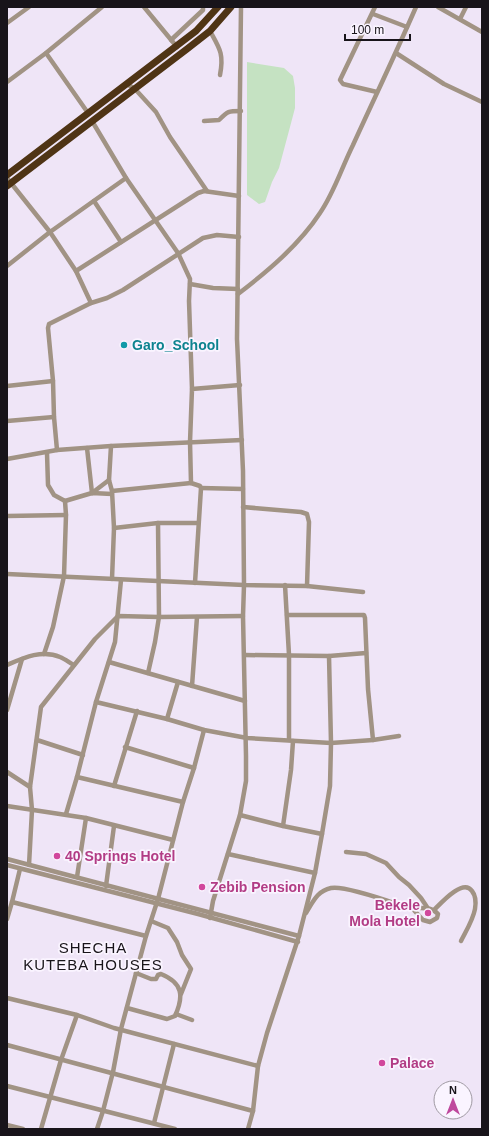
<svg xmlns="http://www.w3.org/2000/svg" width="489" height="1136" font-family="Arial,sans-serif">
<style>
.green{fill:#c5e2c2}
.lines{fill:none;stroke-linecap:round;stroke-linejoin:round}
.minor{stroke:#a19384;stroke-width:4.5}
.highway{stroke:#4f3415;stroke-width:7}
.culture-dot{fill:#0f9aa8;stroke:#faf4ff;stroke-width:1.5}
.hotel-dot{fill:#d1479c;stroke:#faf4ff;stroke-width:1.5}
.labels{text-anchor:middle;stroke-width:3.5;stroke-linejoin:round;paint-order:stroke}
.culture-label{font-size:14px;font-weight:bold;fill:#0d838f;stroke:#faf4ff;text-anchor:start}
.hotel-label{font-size:14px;font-weight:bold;fill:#b23c85;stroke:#faf4ff;text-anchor:start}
.neighbourhood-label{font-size:15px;letter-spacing:1px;fill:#18141a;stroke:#faf4ff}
</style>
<rect width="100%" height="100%" fill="#efe5f7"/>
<!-- green -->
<path class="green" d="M247,62l37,6 9,8 2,12v20l-5,19 -11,41 -7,14 -7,20 -6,2 -12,-9z"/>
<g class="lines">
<!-- minor -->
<g class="minor">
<path d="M144,7l33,40"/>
<path d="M375,7l-35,73 3,4 34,8"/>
<path d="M438,7l44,25"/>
<path d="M373,14l34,13"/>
<path d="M460,19l6,-12"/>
<path d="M7,23l22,-16"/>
<path d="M210,31c10,18 14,23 10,44"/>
<path d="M171,40l32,-30v-3"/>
<path d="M46,53l42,60"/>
<path d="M396,53l48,31 38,18"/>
<path d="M7,82l39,-29 56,-46"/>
<path d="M127,84l8,5 21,23 14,25 37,54"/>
<path d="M92,121l34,57 52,75 12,26 -1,22 3,88"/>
<path d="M204,121l15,-1c9,-9 9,-9 22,-9"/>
<path d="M7,178l43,54 26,39 15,32"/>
<path d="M94,201l27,41"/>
<path d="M7,266l43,-34 76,-54"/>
<path d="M76,271l122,-78 6,-2 35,5"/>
<path d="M190,284l23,4 25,1"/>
<path d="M238,294c30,-23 61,-49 82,-81 14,-20 22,-46 33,-68 21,-46 43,-92 63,-138"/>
<path d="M7,386l46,-5"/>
<path d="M7,421l47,-4"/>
<path d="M111,446l-2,34 3,11 2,37 -2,51"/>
<path d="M87,448l5,45"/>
<path d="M57,450l-3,-33 -1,-36 -5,-53 1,-4 42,-21 16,-5 16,-8 80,-52 14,-3 22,2"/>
<path d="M47,453l1,32 6,10 11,6 27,-8 20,1"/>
<path d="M7,459l50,-9 54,-4 131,-6"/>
<path d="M201,488l42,1"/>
<path d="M112,491l79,-8"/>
<path d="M92,493l17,-13"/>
<path d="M243,507l58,5 6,2 2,8 -2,64"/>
<path d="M7,516l59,-1"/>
<path d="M114,528l44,-5h40"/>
<path d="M7,574l237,11 63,1 56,6"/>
<path d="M195,583l6,-95 -1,-2 -9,-3 -1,-41 2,-53 48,-4"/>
<path d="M285,585l4,70v85"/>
<path d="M287,615h77l1,3 3,71 5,51"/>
<path d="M44,654l9,-27 11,-51 2,-61 -1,-14"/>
<path d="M245,655l84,1 37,-3"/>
<path d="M109,662l136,39"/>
<path d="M7,665c16,-7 35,-16 53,-8 5,2 10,6 14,8"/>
<path d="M148,673l7,-31 4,-25 -1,-94"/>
<path d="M192,686l5,-69"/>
<path d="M96,702l71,17 37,11 43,8 84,5 42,-3 26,-4"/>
<path d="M7,710l15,-51"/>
<path d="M167,719l11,-37"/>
<path d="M37,740l46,15"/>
<path d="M125,747l69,21"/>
<path d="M7,772l23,15"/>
<path d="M77,777l106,25"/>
<path d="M114,786l23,-75"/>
<path d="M7,806l79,12 87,22"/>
<path d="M66,814l11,-37 19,-75 19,-60 6,-62"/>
<path d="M240,815l43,11 39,8"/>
<path d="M283,826l8,-56 2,-29"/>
<path d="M346,852l20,2 20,9 13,14 10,8 12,13 6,9"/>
<path d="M228,854l87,19"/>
<path d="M7,859l292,77"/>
<path d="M7,865l191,49 100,28"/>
<path d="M29,865l3,-55 -2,-23 11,-80 54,-68 23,-23 41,1 84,-1"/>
<path d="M77,877l9,-59"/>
<path d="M106,886l8,-60"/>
<path d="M12,902l134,34"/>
<path d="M434,910c7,-7 29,-32 38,-19 4,5 4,12 3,18 -2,11 -9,22 -14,32"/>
<path d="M306,913c7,-11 11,-22 25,-25 14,-3 60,14 75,19 12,3 23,-3 32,7l-1,4 -7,4 -7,-2 -11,-12"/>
<path d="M210,918l3,-17 27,-86 6,-34v-25l-3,-140 1,-31 -1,-114 -6,-132 4,-332"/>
<path d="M7,919l5,-17 8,-33"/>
<path d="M151,921l17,7 9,14 5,13 9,14 -10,25"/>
<path d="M7,998l70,17 37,13 144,38"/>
<path d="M127,1008l40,11 8,-3c9,-20 8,-33 -14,-42l-3,1 -2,4h-5l-15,-6"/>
<path d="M176,1014l16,6"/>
<path d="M7,1045l246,66"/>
<path d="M7,1086l168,43"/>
<path d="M154,1123l20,-79"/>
<path d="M7,1125l16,4"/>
<path d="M41,1129l20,-69 16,-45"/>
<path d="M97,1129l6,-18 10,-39 8,-43 25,-93 12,-37 25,-97 11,-34 10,-38"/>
<path d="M248,1129l5,-18 5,-45 9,-33 32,-97 16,-63 7,-39 8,-48 1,-43 -2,-87"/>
</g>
<!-- highway -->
<g class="highway">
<path d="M7,175l189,-144 22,-24"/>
<path d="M7,186l180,-137 23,-18 21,-24"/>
</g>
</g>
<!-- markers -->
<circle class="culture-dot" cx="124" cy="345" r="4"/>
<g class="hotel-dot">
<circle cx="57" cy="856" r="4"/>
<circle cx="202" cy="887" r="4"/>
<circle cx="428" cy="913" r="4"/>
<circle cx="382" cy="1063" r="4"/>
</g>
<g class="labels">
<!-- culture labels -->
<g class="culture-label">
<text x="132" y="350">Garo_School</text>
</g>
<!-- hotel labels -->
<g class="hotel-label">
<text x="65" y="861">40 Springs Hotel</text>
<text x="210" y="892">Zebib Pension</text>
<text x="420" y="910" text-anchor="end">Bekele<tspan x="420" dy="16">Mola Hotel</tspan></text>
<text x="390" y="1068">Palace</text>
</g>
<!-- neighbourhood labels -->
<g class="neighbourhood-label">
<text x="93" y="953">SHECHA<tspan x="93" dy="17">KUTEBA HOUSES</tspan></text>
</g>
</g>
<!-- border -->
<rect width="489" height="1136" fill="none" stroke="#18141a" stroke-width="16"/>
<!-- north arrow -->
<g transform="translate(453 1100)"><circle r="19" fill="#faf4ff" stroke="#a09aa3"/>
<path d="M0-3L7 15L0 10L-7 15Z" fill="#bf489d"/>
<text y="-6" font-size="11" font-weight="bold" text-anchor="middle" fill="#18141a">N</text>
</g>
<!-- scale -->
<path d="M345 34v6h65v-6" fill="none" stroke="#18141a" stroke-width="2"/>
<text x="351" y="34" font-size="12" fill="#18141a" stroke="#faf4ff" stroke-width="3" paint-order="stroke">100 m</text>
</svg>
